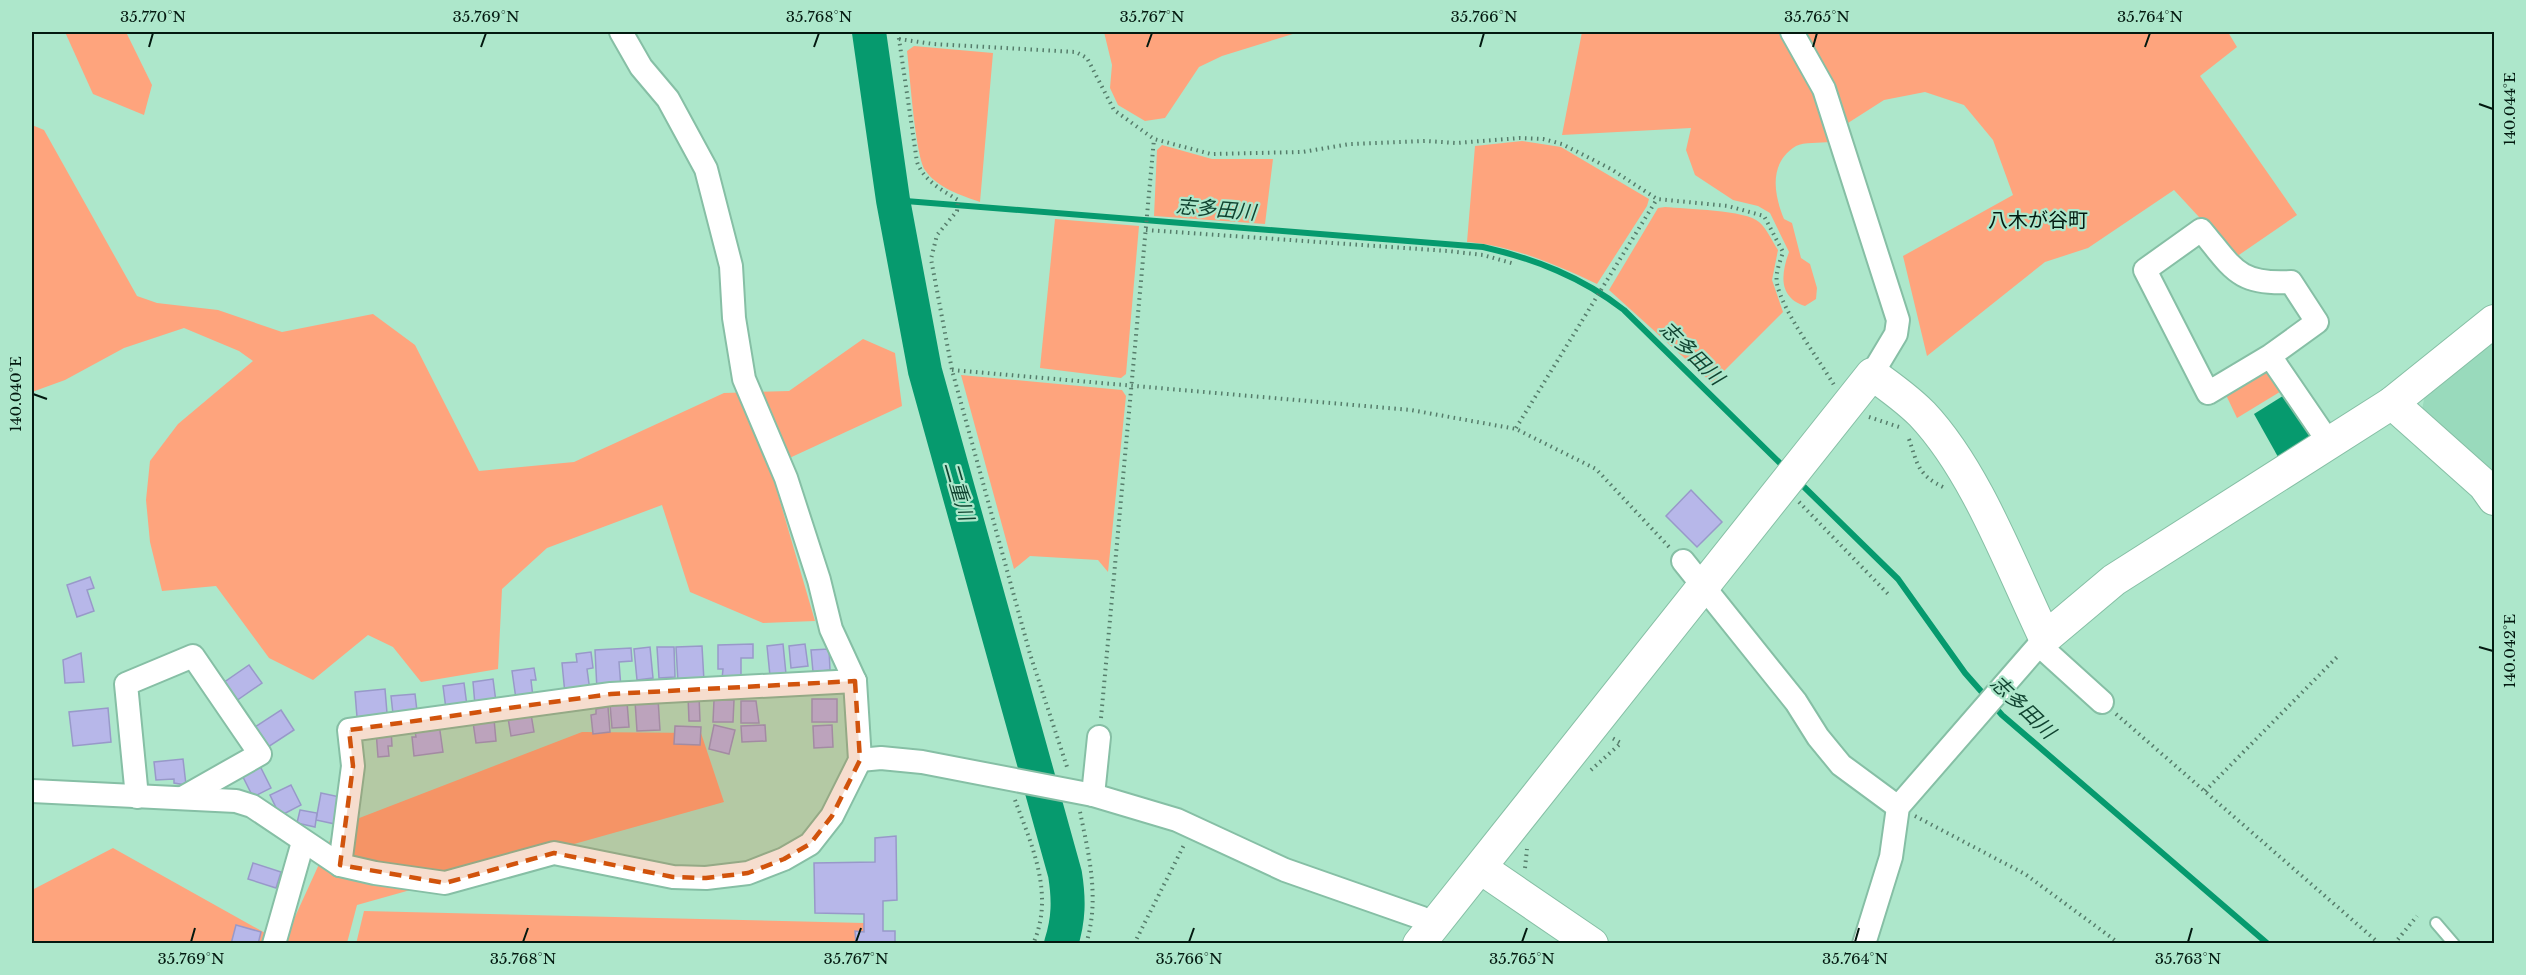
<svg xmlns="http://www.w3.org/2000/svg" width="2526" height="975" font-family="'Libre Baskerville','Noto Sans JP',serif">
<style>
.built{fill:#99dabc}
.green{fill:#fea47d}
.water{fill:#069a6e}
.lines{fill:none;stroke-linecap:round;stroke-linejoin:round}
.stream{stroke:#069a6e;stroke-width:6}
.river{stroke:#069a6e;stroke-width:34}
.building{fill:#b7b7e9;stroke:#9899c9;stroke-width:1.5}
.lane-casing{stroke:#86bfa5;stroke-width:14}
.street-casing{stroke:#86bfa5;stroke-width:26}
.secondary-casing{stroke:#86bfa5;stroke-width:34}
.path{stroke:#567d6b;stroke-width:4;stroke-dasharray:1.5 4.5;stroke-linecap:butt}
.lane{stroke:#fff;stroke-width:10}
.street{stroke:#fff;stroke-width:22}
.secondary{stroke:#fff;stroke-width:32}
.marked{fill:#d1530c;fill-opacity:0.2;stroke:#d1530c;stroke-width:4.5;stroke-dasharray:12 8;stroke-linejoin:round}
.ticks{fill:none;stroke:#031910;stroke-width:2}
.labels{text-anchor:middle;stroke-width:4.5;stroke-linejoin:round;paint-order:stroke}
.water-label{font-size:20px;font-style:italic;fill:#114431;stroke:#ade7cb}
.neighbourhood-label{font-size:20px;fill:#031910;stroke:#ade7cb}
.neatline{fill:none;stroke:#031910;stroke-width:2}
.ticks-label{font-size:15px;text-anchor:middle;fill:#031910}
</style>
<rect width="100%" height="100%" fill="#ade7cb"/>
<!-- built -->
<path class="built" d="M2494,335v147l-73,-68 4,-19z"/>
<!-- green -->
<g class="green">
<path d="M65,32h61l26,53 -8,30 -51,-21z"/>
<path d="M1104,32h192v1l-74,23 -23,11 -34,51 -20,3 -27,-16 -8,-17 2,-23z"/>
<path d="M1582,32h197l40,72 11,38c-10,1 -26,0 -34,4 -28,17 -22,49 -12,73l8,4 9,35 9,6 7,24 -1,11 -11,7c-27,-9 -24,-32 -16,-54l-19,-39 -12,-7 -25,-6 -38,-25 -9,-25 5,-22 -129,7z"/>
<path d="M1803,32h425l9,15 -37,29 97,139 -61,42 -62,-67 -86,58 -43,14 -118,94 -24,-100 110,-61 -20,-55 -29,-35 -39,-13 -41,8 -36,23z"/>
<path d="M914,46l79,7 -13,149c-18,-6 -44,-15 -55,-32 -10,-17 -15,-96 -18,-119z"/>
<path d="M32,125l12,5 93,166 20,7 61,7 64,22 91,-18 42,31 64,126 95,-9 150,-69 65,-2 74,-52 32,14 7,53 -132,61 45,154 -52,2 -73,-31 -28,-87 -115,43 -45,41 -4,80 -77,13 -28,-35 -25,-12 -55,45 -44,-22 -53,-72 -54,5 -12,-49 -4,-42 4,-39 28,-37 75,-63 -14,-10 -55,-23 -60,20 -59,32 -33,12z"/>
<path d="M1522,141l39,6 88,52 -2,7 -50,78c-42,-20 -84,-38 -130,-42l8,-96z"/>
<path d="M1162,145l50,14h61l-8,65 -111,-8 3,-66z"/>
<path d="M1665,207c19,2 82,3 94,15 8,7 13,19 19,28l-6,30 11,32 -71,71 -103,-93 49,-82z"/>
<path d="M1055,219l84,7 -13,148 -5,4 -81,-10z"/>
<path d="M2264,372l8,1 11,17 -46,28 -11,-23z"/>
<path d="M961,375l161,15 4,6 -18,176 -10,-12 -68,-4 -16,13z"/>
<path d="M582,732l119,1 23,69 -367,103 -10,38 -315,1v-54l81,-42 170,95 53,-116z"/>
<path d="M364,911l500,12 1,9 30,-1v12l-539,1z"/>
</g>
<!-- water -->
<path class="water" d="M2286,394l24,39 -4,17 -24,14 -28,-50z"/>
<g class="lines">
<!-- stream -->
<g class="stream">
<path d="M893,200l590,47c52,12 99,30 141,63l162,159"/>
<path d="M1798,481l100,98 67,94 37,42 266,229"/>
</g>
<!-- river -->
<path class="river" d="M869,32l24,168 32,171 140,503c4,25 4,45 -4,70"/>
</g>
<!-- building -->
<g class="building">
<path d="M1691,490l31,32 -25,25 -31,-31z"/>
<path d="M90,577l4,11 -7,2 7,21 -17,6 -10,-32z"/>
<path d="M753,644v14h-12v20l-19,1 1,-10h-5v-24z"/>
<path d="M783,644l3,30 -16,2 -3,-30z"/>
<path d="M805,644l3,22 -17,2 -2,-22z"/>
<path d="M702,646l2,35 -26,1 -2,-35z"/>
<path d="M650,647l3,31 -16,2 -3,-31z"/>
<path d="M657,647h17l1,30 -16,1z"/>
<path d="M631,648l1,13 -13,1 2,26 -24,2 -2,-40z"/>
<path d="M829,649l1,21 -17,2 -2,-22z"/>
<path d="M591,652l2,16 -6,1 3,22 -25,3 -3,-31 15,-1 -1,-8z"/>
<path d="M81,653l3,29 -19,1 -2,-23z"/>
<path d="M249,665l13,18 -26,18 -13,-18z"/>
<path d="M534,668l2,12h-5l2,17 -17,2 -4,-28z"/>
<path d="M493,679l3,23 -21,3 -2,-23z"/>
<path d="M464,683l3,23 -21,3 -3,-23z"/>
<path d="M385,689l2,24 -30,4 -2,-25z"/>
<path d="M415,694l2,17 -24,3 -2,-18z"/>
<path d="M699,695l1,26h-11l-1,-25z"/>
<path d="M658,699l2,31 -23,1 -2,-30z"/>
<rect x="812" y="699" width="25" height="23"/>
<path d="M714,700h20l-1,22h-20z"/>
<path d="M741,701h15l3,22h-18z"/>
<path d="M627,702l2,25 -17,1 -2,-24z"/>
<path d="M608,707l2,25 -17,2 -2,-19 5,-1v-5z"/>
<path d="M108,708l3,34 -38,4 -4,-34z"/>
<path d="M281,710l13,20 -29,19 -13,-20z"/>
<path d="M531,714l3,18 -23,4 -3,-18z"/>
<path d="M494,719l2,22 -20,2 -3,-21z"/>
<path d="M439,724l4,28 -29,4 -2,-19h4l-2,-11z"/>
<path d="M714,725l21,5 -6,24 -20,-5z"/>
<path d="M765,725l1,16 -24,1 -1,-16z"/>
<path d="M832,725l1,22 -19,1 -1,-22z"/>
<path d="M675,726l26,1 -1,18 -26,-1z"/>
<path d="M391,729l1,17h-4l1,10 -11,1 -2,-26z"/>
<path d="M183,759l3,26 -12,-2v-4l-18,1 -2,-18z"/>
<path d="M259,764l12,24 -18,9 -12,-24z"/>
<path d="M291,785l10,20 -21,11 -10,-21z"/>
<path d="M321,793l19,4 -5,27 -19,-4z"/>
<path d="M300,810l17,3 -2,14 -18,-4z"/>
<path d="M896,836l1,64 -14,1v30h12v13h-39l-1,-13 9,1v-18l-49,-1 -1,-50 61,-1v-24z"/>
<path d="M253,863l28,9 -5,16 -28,-9z"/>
<path d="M236,925l25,7 -3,12h-27z"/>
</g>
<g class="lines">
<!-- lane casing -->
<g class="lane-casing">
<path id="lane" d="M2436,923l18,21"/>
</g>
<!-- street casing -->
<g class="street-casing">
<g id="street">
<path d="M1792,32l32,57 74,231 -2,14 -24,40"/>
<path d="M2270,356l47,-34 -26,-40c-54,3 -58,-14 -90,-52l-56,40 63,123 62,-37 58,85"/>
<path d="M1683,561l113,141 22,35 23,28 57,42"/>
<path d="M2039,645l63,57"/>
<path d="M860,760l21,-2 41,4 171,33 84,25 108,50 137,48 11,8"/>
<path d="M32,791l204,10 16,5 88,59 35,8 70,10 109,-30 119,24 33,1 42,-5 36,-14 26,-15 22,-28 28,-56 -5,-79 -24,-52 -12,-49 -33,-102 -42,-99 -10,-61 -3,-52 -25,-97 -38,-70 -27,-32 -20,-35"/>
<path d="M1093,795l6,-58"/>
<path d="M137,797l-11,-113 67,-28 67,98 -76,43"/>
<path d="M340,865l13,-99 -4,-36 262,-36 244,-13"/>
<path d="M274,944l29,-102"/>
<path d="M1864,944l27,-87 7,-50 147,-169"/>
</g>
</g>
<!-- secondary casing -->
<g class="secondary-casing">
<g id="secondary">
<path d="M2392,403l92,82 10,14"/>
<path d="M1491,875l101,69"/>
<path d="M1419,944l453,-570c17,12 35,25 50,40 54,57 89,153 123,224l69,-58 278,-177 102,-82"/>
</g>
</g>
<!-- path -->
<g class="path">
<path d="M898,32l19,130c7,19 25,28 41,38l-1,11 -20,24 -6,24 21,111 78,284 38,116"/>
<path d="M899,39l34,5 143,8 11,6 27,52 40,29 57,15 91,-2 48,-8 76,-3 30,2 64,-5 23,1 19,5 49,25 46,30 71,7 36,10 19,36c-3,10 -8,21 -6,32 6,28 41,74 57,101"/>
<path d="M1146,230l302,21 35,4 32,9"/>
<path d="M952,370l459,40 105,19 80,40 74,79"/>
<path d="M1869,417l30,10"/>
<path d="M1516,428l141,-229"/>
<path d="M1909,439c9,27 9,36 36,49"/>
<path d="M1799,502l91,94"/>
<path d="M2116,714l264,230"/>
<path d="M1101,718l53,-579"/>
<path d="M1591,770l30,-27 -9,-5"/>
<path d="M2205,791l134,-136"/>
<path d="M1015,800c17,46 40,95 18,144"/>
<path d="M1080,812c9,43 20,88 6,132"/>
<path d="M1915,816l110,58 95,70"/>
<path d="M1525,868l2,-19"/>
<path d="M1134,944l50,-99"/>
<path d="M2394,944l23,-28"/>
</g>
<!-- lane -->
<use href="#lane" class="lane"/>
<!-- street -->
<use href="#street" class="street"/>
<!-- secondary -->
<use href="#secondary" class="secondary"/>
</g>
<!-- marked area -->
<path class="marked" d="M855,681l5,79 -28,56 -22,28 -26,15 -36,14 -42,5 -33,-1 -119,-24 -109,30 -105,-18 13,-99 -4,-36 262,-36z"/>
<!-- ticks -->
<path class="ticks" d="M149,47l4,-14M481,47l5,-14M814,47l5,-14M1147,47l5,-14M1480,47l4,-14M1813,47l4,-14M2145,47l5,-14M2479,104l14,5M33,394l14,5M2479,647l14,4M191,942l4,-14M523,942l5,-14M856,942l5,-14M1189,942l5,-14M1522,942l5,-14M1855,942l4,-14M2188,942l4,-14"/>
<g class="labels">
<!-- water labels -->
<g class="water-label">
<text transform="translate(1216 209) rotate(5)" y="7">志多田川</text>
<text transform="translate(1692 353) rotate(45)" y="7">志多田川</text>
<text transform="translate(959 491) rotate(74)" y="7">二重川</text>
<text transform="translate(2023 707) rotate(44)" y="7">志多田川</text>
</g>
<!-- neighbourhood labels -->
<g class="neighbourhood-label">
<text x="2038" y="227">八木が谷町</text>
</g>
</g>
<!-- border -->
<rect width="2526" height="975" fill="none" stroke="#ade7cb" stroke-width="66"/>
<rect x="33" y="33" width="2460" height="909" class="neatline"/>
<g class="ticks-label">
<text x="153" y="22">35.770°N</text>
<text x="486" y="22">35.769°N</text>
<text x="819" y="22">35.768°N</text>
<text x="1152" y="22">35.767°N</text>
<text x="1484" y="22">35.766°N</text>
<text x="1817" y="22">35.765°N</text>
<text x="2150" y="22">35.764°N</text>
<text transform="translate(2510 109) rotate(-90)" y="5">140.044°E</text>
<text transform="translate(16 394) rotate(-90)" y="5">140.040°E</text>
<text transform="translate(2510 651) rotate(-90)" y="5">140.042°E</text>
<text x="191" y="964">35.769°N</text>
<text x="523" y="964">35.768°N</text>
<text x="856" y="964">35.767°N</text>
<text x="1189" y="964">35.766°N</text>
<text x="1522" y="964">35.765°N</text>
<text x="1855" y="964">35.764°N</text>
<text x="2188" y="964">35.763°N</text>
</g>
</svg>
